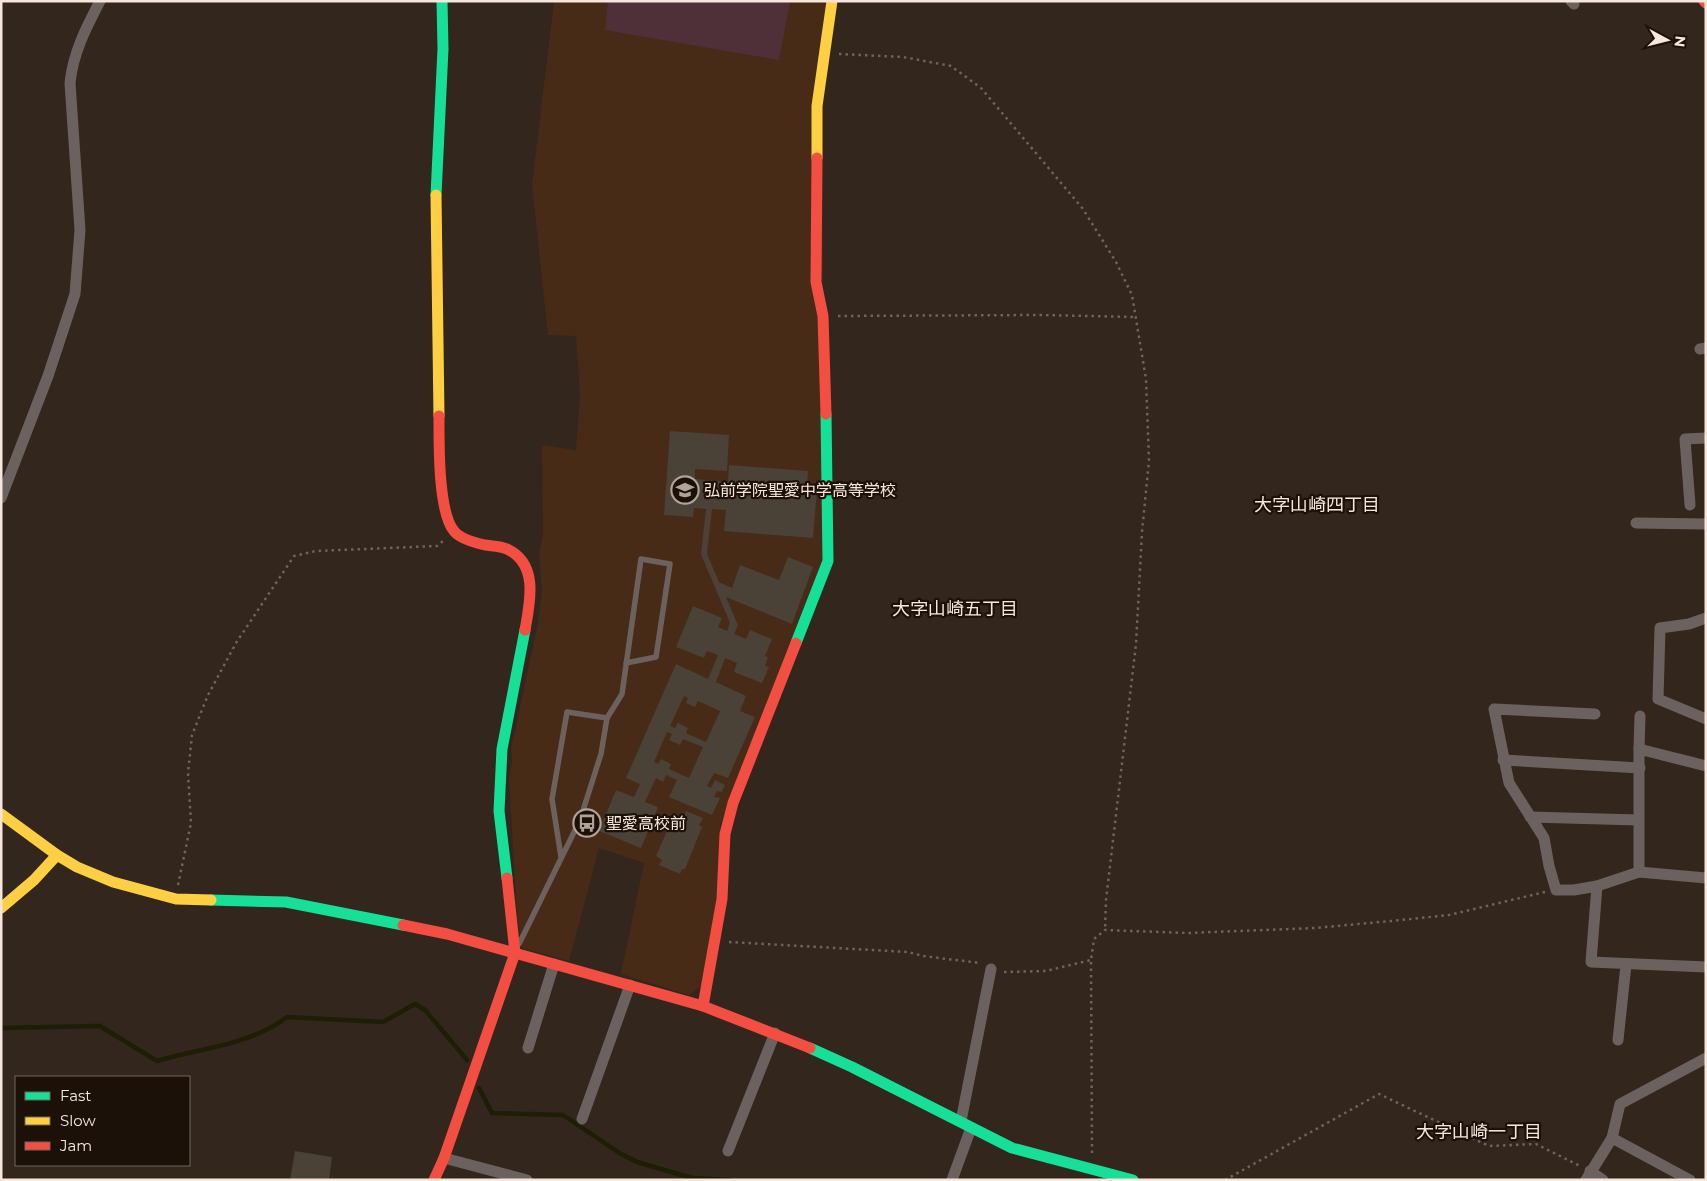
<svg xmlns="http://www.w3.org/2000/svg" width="1707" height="1181" font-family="Montserrat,'Noto Sans JP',sans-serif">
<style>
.built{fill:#472b17}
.grass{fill:#4f3039}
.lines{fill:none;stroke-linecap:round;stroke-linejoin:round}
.stream{stroke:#1d1e03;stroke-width:4.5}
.building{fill:#4a4137;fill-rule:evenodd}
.path{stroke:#6d6460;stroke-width:2.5;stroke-dasharray:2.5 4;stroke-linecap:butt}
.lane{stroke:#6b625f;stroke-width:5.5}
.street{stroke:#6b625f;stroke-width:11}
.fast{stroke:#16e098;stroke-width:11}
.slow{stroke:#ffcf43;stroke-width:11}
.jam{stroke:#f24e42;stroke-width:11}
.labels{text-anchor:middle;stroke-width:4.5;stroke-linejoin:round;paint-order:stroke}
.poi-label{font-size:16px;fill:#f7e6db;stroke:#1c1109;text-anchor:start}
.neighbourhood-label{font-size:18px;fill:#f7e6db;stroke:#1c1109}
</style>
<rect width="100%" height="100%" fill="#33261d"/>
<!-- built -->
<path class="built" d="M554,1h282l-14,74 2,480 -104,270v51l-18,109 -13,10 -68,-21 23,-111 -45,-15 -30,113 -47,-13 -5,-32 -8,-137 3,-18 -1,-12 26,-121 5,-37 -3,-38 4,-18 -1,-90 34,5 4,-55 -4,-59 -28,-1 -16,-150z"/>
<!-- grass -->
<path class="grass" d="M608,1h182l-11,59 -174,-30z"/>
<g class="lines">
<!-- stream -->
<g class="stream">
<path d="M1,1028l99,-2 57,35c43,-13 94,-16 130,-44l96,5 32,-18 10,6 42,50"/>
<path d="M479,1088l13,25 71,2 58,39 16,8 55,16 39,2"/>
</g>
</g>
<!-- building -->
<g class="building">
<path d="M670,431l59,4 -2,36 -32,-2v10l33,3 1,-17 79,6 -1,17 10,1 -4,49 -89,-7 2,-21 -14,-1 -5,45 12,28 13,6 8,-23 39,15 9,-23 25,10 -21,57 -66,-27 12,28 -4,9 12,5 4,-9 22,9 -7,17 3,1 -3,9 4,1 -7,16 -28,-11 3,-9 -12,-5 -9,24 30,14 -6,15 15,6 -27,61 -14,-5 -7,13 4,2 4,-8 10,5 -3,7 -5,-1 -3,6 6,1 -8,17 -43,-18 8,-17 -11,-5 -3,7 -7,-4 -11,24 13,5 -17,41 -42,-17 17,-41 18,7 6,-13 -14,-6 50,-114 32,15 10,-24 -11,-4 -3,7 -28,-11 17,-41 29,12 -4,9 9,4 3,-8 -29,-69 5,-45 -12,-1 -1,9 -29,-2zM684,696l4,2 -2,5 9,4 3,-6 22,10 -14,31 -20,-9 2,-5 -10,-5 -3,5 -5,-2zM667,732l5,2 -3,6 11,5 3,-6 20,8 -14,31 -20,-9 2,-5 -10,-5 -3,5 -4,-2z"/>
<path d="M686,811l17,7 -4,7 3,2 -17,42h-3l-2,5 -21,-9 3,-5 -6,-4 18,-41 9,3z"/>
<path d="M295,1151l37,6 -3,23h-39z"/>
</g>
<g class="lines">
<!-- path -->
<g class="path">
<path d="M839,54l64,3 48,9 30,22 102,121 33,53 16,33 14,84 3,82 -7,71 -6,112 -30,256 -1,30"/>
<path d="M838,316l202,-1 96,2"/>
<path d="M178,885l13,-62 -3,-50 4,-38 16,-40 28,-52 58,-87 22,-5 121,-5 6,-5"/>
<path d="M729,942l179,10 15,4 57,7"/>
<path d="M1004,972l42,-1 45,-11"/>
<path d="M1092,1153l-1,-193 3,-21 11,-9 83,3 127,-5 76,-7 58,-6 96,-23"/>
<path d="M1225,1180l154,-86 110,52 47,-2 44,22"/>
</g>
<!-- lane -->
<g class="lane">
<path d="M607,718l15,-24 19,-135 29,5 -14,93 -30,6"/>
<path d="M519,944l61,-124 21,-66 6,-36 -40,-6 -15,87 9,58"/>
</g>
<!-- street -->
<g class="street">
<path d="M1571,1l3,3"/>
<path d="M1700,349l6,-1"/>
<path d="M1,498l47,-122 27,-82 5,-64 -10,-147c3,-30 16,-55 30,-82"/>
<path d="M1690,505l-5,-66 21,-1"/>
<path d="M1636,523l70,1"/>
<path d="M1706,618l-17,6 -29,4 -2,71 48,20"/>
<path d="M1595,714l-101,-5 15,74 35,55 5,28 7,24h18l23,-4 42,-14 67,6"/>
<path d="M1639,749l1,-33"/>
<path d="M1503,760l137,8"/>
<path d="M1530,817l108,3"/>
<path d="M1639,872v-123l67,17"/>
<path d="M1597,886l-6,76 115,5"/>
<path d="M1618,1040l8,-75"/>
<path d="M528,1048l26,-84"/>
<path d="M582,1119l48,-134"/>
<path d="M961,1121l30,-152"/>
<path d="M1612,1138l8,-34 86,-46"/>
<path d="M728,1151l47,-118"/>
<path d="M444,1158l83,22"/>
<path d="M1590,1171l13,9"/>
<path d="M952,1180l19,-52"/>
<path d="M1586,1180l26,-42 78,42"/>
</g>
<!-- fast -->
<g class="fast">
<path d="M436,195l7,-146 -1,-48"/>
<path d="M796,643l32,-82 -2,-147"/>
<path d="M507,878l-8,-67 3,-62 23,-119"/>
<path d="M211,900l75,2 117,23"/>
<path d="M810,1048l42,19 160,81 121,32"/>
</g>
<!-- slow -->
<g class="slow">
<path d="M817,158v-52l15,-105"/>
<path d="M436,195l3,221"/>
<path d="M1,814l56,41 20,12 36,15 63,17 35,1"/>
<path d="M1,908l33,-28 23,-25"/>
</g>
<!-- jam -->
<g class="jam">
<path d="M1704,1l2,2"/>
<path d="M817,158l-1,124 7,34 3,98"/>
<path d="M439,416c0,27 -1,96 15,115 6,8 22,12 31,14 7,1 16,1 22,4 32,15 23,53 18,81"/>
<path d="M403,925l44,9 256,72 107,42"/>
<path d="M703,1006l19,-107 3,-65 8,-31 63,-160"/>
<path d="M434,1180l10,-22 71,-205 -8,-75"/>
</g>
</g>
<!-- icons -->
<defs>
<g id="school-ring" transform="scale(1.4375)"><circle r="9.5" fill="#1c1109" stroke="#b2a398" stroke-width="1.5"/><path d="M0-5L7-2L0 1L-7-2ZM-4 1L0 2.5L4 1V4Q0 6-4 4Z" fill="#b2a398"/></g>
<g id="bus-ring" transform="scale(1.4375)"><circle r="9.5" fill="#1c1109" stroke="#b2a398" stroke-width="1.5"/><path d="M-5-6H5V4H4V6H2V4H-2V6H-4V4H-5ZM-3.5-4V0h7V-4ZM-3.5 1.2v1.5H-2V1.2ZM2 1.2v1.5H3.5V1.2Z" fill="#b2a398"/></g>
</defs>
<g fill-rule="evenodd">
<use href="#school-ring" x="685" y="490"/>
<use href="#bus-ring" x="587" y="823"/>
</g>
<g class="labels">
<!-- poi labels -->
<g class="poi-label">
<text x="704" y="496">弘前学院聖愛中学高等学校</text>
<text x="606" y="829">聖愛高校前</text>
</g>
<!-- neighbourhood labels -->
<g class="neighbourhood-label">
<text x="1317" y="511">大字山崎四丁目</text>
<text x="955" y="615">大字山崎五丁目</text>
<text x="1479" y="1138">大字山崎一丁目</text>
</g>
</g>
<!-- border -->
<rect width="1707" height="1181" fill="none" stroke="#f7e6db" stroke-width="5"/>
<!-- legend -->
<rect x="15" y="1076" width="175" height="90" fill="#1c1109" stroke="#74665d"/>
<rect x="25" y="1092" width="25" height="8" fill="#16e098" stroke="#74665d"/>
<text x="60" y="1101" font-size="15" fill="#f7e6db">Fast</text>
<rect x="25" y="1117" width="25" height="8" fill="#ffcf43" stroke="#74665d"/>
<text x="60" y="1126" font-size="15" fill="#f7e6db">Slow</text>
<rect x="25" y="1142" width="25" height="8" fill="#f24e42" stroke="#74665d"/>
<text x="60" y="1151" font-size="15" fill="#f7e6db">Jam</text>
<!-- north arrow -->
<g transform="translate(1667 40) rotate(97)" stroke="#1c1109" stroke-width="4" paint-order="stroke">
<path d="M0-4L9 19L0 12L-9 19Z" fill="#f7e6db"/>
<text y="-8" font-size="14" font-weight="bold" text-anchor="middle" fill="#f7e6db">N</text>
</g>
</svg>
